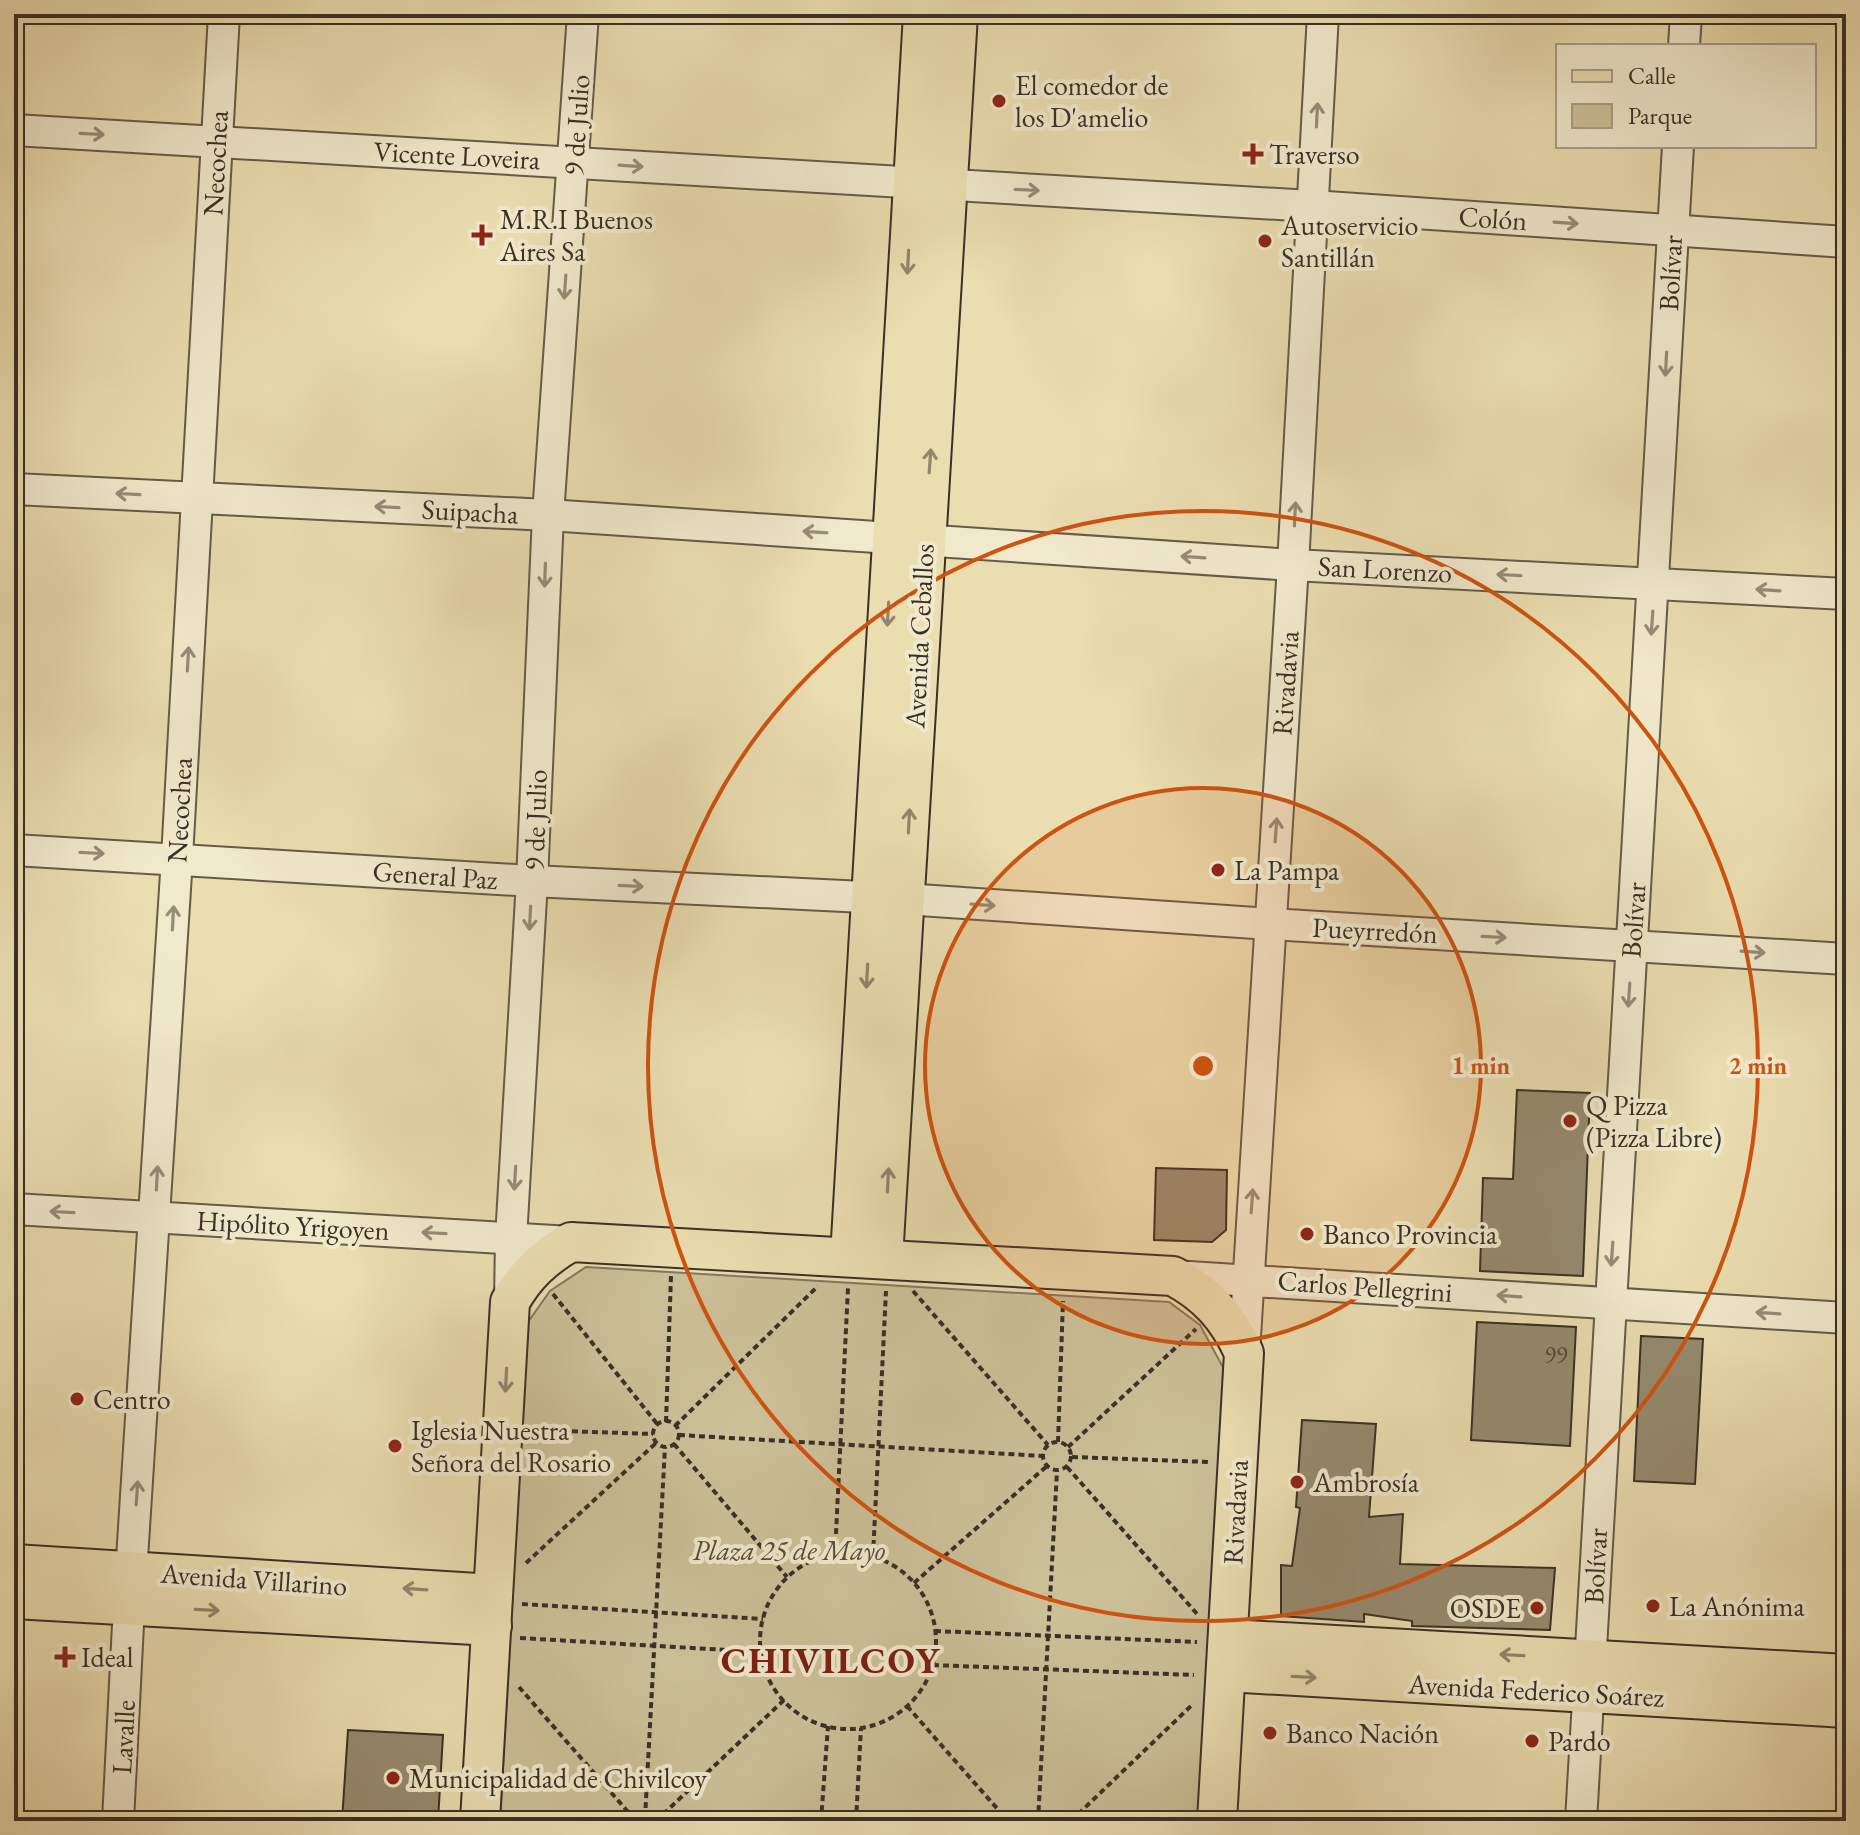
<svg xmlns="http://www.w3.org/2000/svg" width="1860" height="1835" font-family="'EB Garamond',serif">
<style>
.green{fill:#ccc099;stroke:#837860;stroke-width:2}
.building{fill:#968a6e;stroke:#3a3026;stroke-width:2}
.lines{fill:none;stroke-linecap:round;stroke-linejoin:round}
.minor-casing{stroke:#665b48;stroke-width:34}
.major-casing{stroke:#3a3026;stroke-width:42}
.path{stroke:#3a3026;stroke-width:4;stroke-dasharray:6 4;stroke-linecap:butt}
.minor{stroke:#f1e9cc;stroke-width:30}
.major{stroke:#eaddb0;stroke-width:38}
.oneway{stroke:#968c79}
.oneway2{stroke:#92866b}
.ring{fill:none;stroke:#ce5310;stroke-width:4}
.poi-dot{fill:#8f2418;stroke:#f1e9cc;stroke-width:3}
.labels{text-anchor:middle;stroke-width:8;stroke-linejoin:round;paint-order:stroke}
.number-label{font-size:24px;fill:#514638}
.poi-label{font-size:28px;fill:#3a3026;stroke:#f1e9cc;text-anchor:start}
.street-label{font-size:28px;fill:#3a3026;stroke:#f1e9cc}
.park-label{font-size:28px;font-style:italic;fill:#574d3d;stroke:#f1e9cc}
.district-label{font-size:36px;font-weight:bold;letter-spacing:2px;fill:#7a1f14;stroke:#f1e9cc}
.centre{fill:#ce5310;stroke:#f1e9cc;stroke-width:4}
.ring-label{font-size:24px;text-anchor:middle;font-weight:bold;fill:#ce5310;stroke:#f1e9cc;stroke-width:8;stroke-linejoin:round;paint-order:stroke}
</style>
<rect width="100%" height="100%" fill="#eaddb0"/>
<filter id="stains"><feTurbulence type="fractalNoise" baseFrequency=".0025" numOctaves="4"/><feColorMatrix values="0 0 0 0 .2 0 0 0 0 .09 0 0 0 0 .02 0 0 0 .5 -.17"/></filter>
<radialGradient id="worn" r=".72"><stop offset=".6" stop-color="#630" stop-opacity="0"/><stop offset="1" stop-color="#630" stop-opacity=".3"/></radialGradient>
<!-- green -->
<path class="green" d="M586,1267l583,35 31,23 25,46 -22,450h-703l28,-499 22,-31z"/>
<!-- building -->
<g class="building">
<path d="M1517,1090l73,3 -7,183 -103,-5 3,-93 30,1z"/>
<path d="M1156,1168l71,2 -1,60 -14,12 -58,-2z"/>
<path d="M1477,1322l99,5 -6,119 -99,-6z"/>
<path d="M1641,1336l62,3 -8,145 -61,-3z"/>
<path d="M1302,1420l74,4 -7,93 34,-3 -3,50 155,4 -5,62 -138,-4v-5l-48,-7v8l-83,-6v-51l11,1 8,-58 -4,-1z"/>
<path d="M348,1730l95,5 -5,86h-96z"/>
</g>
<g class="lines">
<!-- minor casing -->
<g class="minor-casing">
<g id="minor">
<path d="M1684,46l2,-32"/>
<path d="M14,130l1298,76 534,36"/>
<path d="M14,489l534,26 745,50 553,29"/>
<path d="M14,850l518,31 373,18 365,25 576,35"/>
<path d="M14,1209l557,33"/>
<path d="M1173,1276l673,42"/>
<path d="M510,1302l1,-64 21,-357 16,-366 35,-501"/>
<path d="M1244,1353l49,-788 30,-551"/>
<path d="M118,1821l11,-216 48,-747 47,-844"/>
<path d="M1581,1821l97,-1675"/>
</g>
</g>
<!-- major casing -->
<g class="major-casing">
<g id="major">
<path d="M850,1257l73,-1243"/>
<path d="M883,1258l75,-1244"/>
<path d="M14,1564l479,30"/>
<path d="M14,1599l478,27"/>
<path d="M1228,1639l618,35"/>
<path d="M1226,1672l620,36"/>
<path d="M480,1821l30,-519c15,-27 34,-45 61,-60l602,34c34,18 55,41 71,77l-27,468"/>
</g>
</g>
<!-- path -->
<g class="path">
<path d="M913,1291l135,154"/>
<path d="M553,1294l105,131"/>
<circle cx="666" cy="1434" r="13"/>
<path d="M666,1422l5,-146"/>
<path d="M675,1426l143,-140"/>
<path d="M532,1430l121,4"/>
<path d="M679,1435l364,21"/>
<circle cx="1057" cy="1456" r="14"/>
<path d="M1058,1442l5,-141"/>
<path d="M674,1444l113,133"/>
<path d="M1068,1447l128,-118"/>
<path d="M1072,1457l137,5"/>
<path d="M1067,1467l131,148"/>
<circle cx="848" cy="1641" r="88"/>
<path d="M835,1554l13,-266"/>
<path d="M873,1556l13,-265"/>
<path d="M526,1563l130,-120"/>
<path d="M914,1583l133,-117"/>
<path d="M522,1604l241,15"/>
<path d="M935,1631l262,11"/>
<path d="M520,1638l241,14"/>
<path d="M933,1665l261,10"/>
<path d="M519,1687l117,134"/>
<path d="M907,1706l101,115"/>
<path d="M645,1818l20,-371"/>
<path d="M656,1821l128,-121"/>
<path d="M821,1821l7,-95"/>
<path d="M856,1821l5,-93"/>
<path d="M1038,1821l19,-350"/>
<path d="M1071,1821l122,-117"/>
</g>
<!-- minor -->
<use href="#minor" class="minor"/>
<!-- major -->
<use href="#major" class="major"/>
</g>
<!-- one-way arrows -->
<defs><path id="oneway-shaft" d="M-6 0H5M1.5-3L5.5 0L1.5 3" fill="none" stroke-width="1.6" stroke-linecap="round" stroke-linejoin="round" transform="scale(2)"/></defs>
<g class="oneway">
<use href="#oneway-shaft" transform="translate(1317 115) rotate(-87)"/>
<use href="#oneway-shaft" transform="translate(92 134) rotate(3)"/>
<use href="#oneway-shaft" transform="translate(631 166) rotate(4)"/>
<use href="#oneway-shaft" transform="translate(1027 190) rotate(3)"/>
<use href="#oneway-shaft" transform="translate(1566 223) rotate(4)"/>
<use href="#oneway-shaft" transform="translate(565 287) rotate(94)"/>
<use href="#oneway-shaft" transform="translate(1666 364) rotate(93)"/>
<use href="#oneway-shaft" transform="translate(128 494) rotate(-177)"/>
<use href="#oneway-shaft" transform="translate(387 507) rotate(-177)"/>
<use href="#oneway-shaft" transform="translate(1295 514) rotate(-87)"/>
<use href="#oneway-shaft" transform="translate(815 532) rotate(-176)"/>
<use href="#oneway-shaft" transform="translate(1193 557) rotate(-176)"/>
<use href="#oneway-shaft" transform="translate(545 575) rotate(92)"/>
<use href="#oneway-shaft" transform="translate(1509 575) rotate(-177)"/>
<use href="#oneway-shaft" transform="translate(1768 590) rotate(-176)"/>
<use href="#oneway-shaft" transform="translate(1652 623) rotate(94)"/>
<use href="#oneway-shaft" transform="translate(188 659) rotate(-87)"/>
<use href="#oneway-shaft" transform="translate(1276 830) rotate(-86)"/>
<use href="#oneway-shaft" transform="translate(92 853) rotate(3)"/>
<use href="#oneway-shaft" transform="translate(631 886) rotate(3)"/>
<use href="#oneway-shaft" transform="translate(983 905) rotate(4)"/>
<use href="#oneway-shaft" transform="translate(173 918) rotate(-87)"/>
<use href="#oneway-shaft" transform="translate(530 918) rotate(93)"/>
<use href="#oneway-shaft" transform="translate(1494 937) rotate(3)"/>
<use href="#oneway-shaft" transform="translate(1753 952) rotate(4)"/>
<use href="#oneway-shaft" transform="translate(1629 995) rotate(94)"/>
<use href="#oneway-shaft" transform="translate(157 1178) rotate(-87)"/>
<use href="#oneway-shaft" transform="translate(515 1178) rotate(93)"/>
<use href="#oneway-shaft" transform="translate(1252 1201) rotate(-86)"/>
<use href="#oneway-shaft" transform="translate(62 1212) rotate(-177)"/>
<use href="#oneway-shaft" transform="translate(434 1233) rotate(-177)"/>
<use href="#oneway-shaft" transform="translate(1612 1254) rotate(94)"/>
<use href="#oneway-shaft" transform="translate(1509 1296) rotate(-176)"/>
<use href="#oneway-shaft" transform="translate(1768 1313) rotate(-176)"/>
<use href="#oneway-shaft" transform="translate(137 1493) rotate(-86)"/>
</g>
<g class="oneway2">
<use href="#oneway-shaft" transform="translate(908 262) rotate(93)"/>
<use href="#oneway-shaft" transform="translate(930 461) rotate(-86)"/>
<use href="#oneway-shaft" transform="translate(888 614) rotate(93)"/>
<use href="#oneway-shaft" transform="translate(909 821) rotate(-87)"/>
<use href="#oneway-shaft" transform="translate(867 976) rotate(93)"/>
<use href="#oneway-shaft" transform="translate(888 1180) rotate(-87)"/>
<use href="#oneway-shaft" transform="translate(506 1380) rotate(93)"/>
<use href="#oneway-shaft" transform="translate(415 1589) rotate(-176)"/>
<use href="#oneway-shaft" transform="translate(207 1610) rotate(3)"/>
<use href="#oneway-shaft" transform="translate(1512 1655) rotate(-177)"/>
<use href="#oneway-shaft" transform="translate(1304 1677) rotate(3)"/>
</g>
<!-- distance rings -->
<circle cx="1203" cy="1066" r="278" fill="#ce5310" fill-opacity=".12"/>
<g class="ring">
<circle cx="1203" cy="1066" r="278"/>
<circle cx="1203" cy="1066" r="555"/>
</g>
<!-- markers -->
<g class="poi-dot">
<circle cx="999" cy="101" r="8"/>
<path d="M1249 142h8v8h8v8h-8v8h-8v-8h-8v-8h8z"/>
<path d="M478 223h8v8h8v8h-8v8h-8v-8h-8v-8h8z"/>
<circle cx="1265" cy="241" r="8"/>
<circle cx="1218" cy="870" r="8"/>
<circle cx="1570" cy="1121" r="8"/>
<circle cx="1307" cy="1234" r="8"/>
<circle cx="77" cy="1399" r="8"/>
<circle cx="395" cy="1446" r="8"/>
<circle cx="1297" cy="1482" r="8"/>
<circle cx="1653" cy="1606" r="8"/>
<circle cx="1537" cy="1608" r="8"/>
<path d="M61 1645h8v8h8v8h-8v8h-8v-8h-8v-8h8z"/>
<circle cx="1270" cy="1733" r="8"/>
<circle cx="1532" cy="1741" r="8"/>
<circle cx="393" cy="1778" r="8"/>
</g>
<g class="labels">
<!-- number labels -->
<g class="number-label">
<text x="1556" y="1363">99</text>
</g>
<!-- poi labels -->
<g class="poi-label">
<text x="1015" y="95">El comedor de<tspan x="1015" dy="32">los D'amelio</tspan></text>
<text x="1269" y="164">Traverso</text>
<text x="500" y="229">M.R.I Buenos<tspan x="500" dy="32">Aires Sa</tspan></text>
<text x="1281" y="235">Autoservicio<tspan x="1281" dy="32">Santillán</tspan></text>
<text x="1234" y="880">La Pampa</text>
<text x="1586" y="1115">Q Pizza<tspan x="1586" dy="32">(Pizza Libre)</tspan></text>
<text x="1323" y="1244">Banco Provincia</text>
<text x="93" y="1409">Centro</text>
<text x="411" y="1440">Iglesia Nuestra<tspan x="411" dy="32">Señora del Rosario</tspan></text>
<text x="1313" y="1492">Ambrosía</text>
<text x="1669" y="1616">La Anónima</text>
<text x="1521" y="1618" text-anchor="end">OSDE</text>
<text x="81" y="1667">Ideal</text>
<text x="1286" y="1743">Banco Nación</text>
<text x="1548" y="1751">Pardo</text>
<text x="409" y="1788">Municipalidad de Chivilcoy</text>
</g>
<!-- street labels -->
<g class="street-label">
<text transform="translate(576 125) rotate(-86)" y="10">9 de Julio</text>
<text transform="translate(457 155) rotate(3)" y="10">Vicente Loveira</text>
<text transform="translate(215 163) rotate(-87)" y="10">Necochea</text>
<text transform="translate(1493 218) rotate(4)" y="10">Colón</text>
<text transform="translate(1670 273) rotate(-87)" y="10">Bolívar</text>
<text transform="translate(470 511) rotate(3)" y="10">Suipacha</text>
<text transform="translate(1385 569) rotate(3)" y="10">San Lorenzo</text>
<text transform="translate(919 636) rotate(-87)" y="10">Avenida Ceballos</text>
<text transform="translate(1285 683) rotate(-86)" y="10">Rivadavia</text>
<text transform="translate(179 810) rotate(-87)" y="10">Necochea</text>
<text transform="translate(535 820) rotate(-88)" y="10">9 de Julio</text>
<text transform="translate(435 875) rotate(4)" y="10">General Paz</text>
<text transform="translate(1633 920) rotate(-86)" y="10">Bolívar</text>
<text transform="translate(1375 930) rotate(3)" y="10">Pueyrredón</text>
<text transform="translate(293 1225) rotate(3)" y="10">Hipólito Yrigoyen</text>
<text transform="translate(1365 1286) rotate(4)" y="10">Carlos Pellegrini</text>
<text transform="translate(1235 1512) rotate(-87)" y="10">Rivadavia</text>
<text transform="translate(1595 1566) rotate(-87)" y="10">Bolívar</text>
<text transform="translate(254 1579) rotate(4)" y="10">Avenida Villarino</text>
<text transform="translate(1536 1690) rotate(3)" y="10">Avenida Federico Soárez</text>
<text transform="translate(123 1737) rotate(-87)" y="10">Lavalle</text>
</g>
<!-- park labels -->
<g class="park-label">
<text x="789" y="1560">Plaza 25 de Mayo</text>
</g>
<!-- district labels -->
<g class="district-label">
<text x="831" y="1673">CHIVILCOY</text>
</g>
</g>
<circle cx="1203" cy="1066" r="12" class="centre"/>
<g class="ring-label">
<text x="1481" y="1074">1 min</text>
<text x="1758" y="1074">2 min</text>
</g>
<!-- margin -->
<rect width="1860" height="1835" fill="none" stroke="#eaddb0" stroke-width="48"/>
<rect x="16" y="16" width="1828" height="1803" fill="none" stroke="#3a3026" stroke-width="4"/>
<rect x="24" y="24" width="1812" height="1787" fill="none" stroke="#3a3026" stroke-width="2"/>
<!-- legend -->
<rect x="1556" y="44" width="260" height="104" fill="#f1e9cc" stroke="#a89f8a" stroke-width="2"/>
<rect x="1572" y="70" width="40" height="12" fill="#eaddb0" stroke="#a89f8a" stroke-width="2"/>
<text x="1628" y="84" font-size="24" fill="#3a3026">Calle</text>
<rect x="1572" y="104" width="40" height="24" fill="#ccc099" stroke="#a89f8a" stroke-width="2"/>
<text x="1628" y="124" font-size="24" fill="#3a3026">Parque</text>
<rect width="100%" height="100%" filter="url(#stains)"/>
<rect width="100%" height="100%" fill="url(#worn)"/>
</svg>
